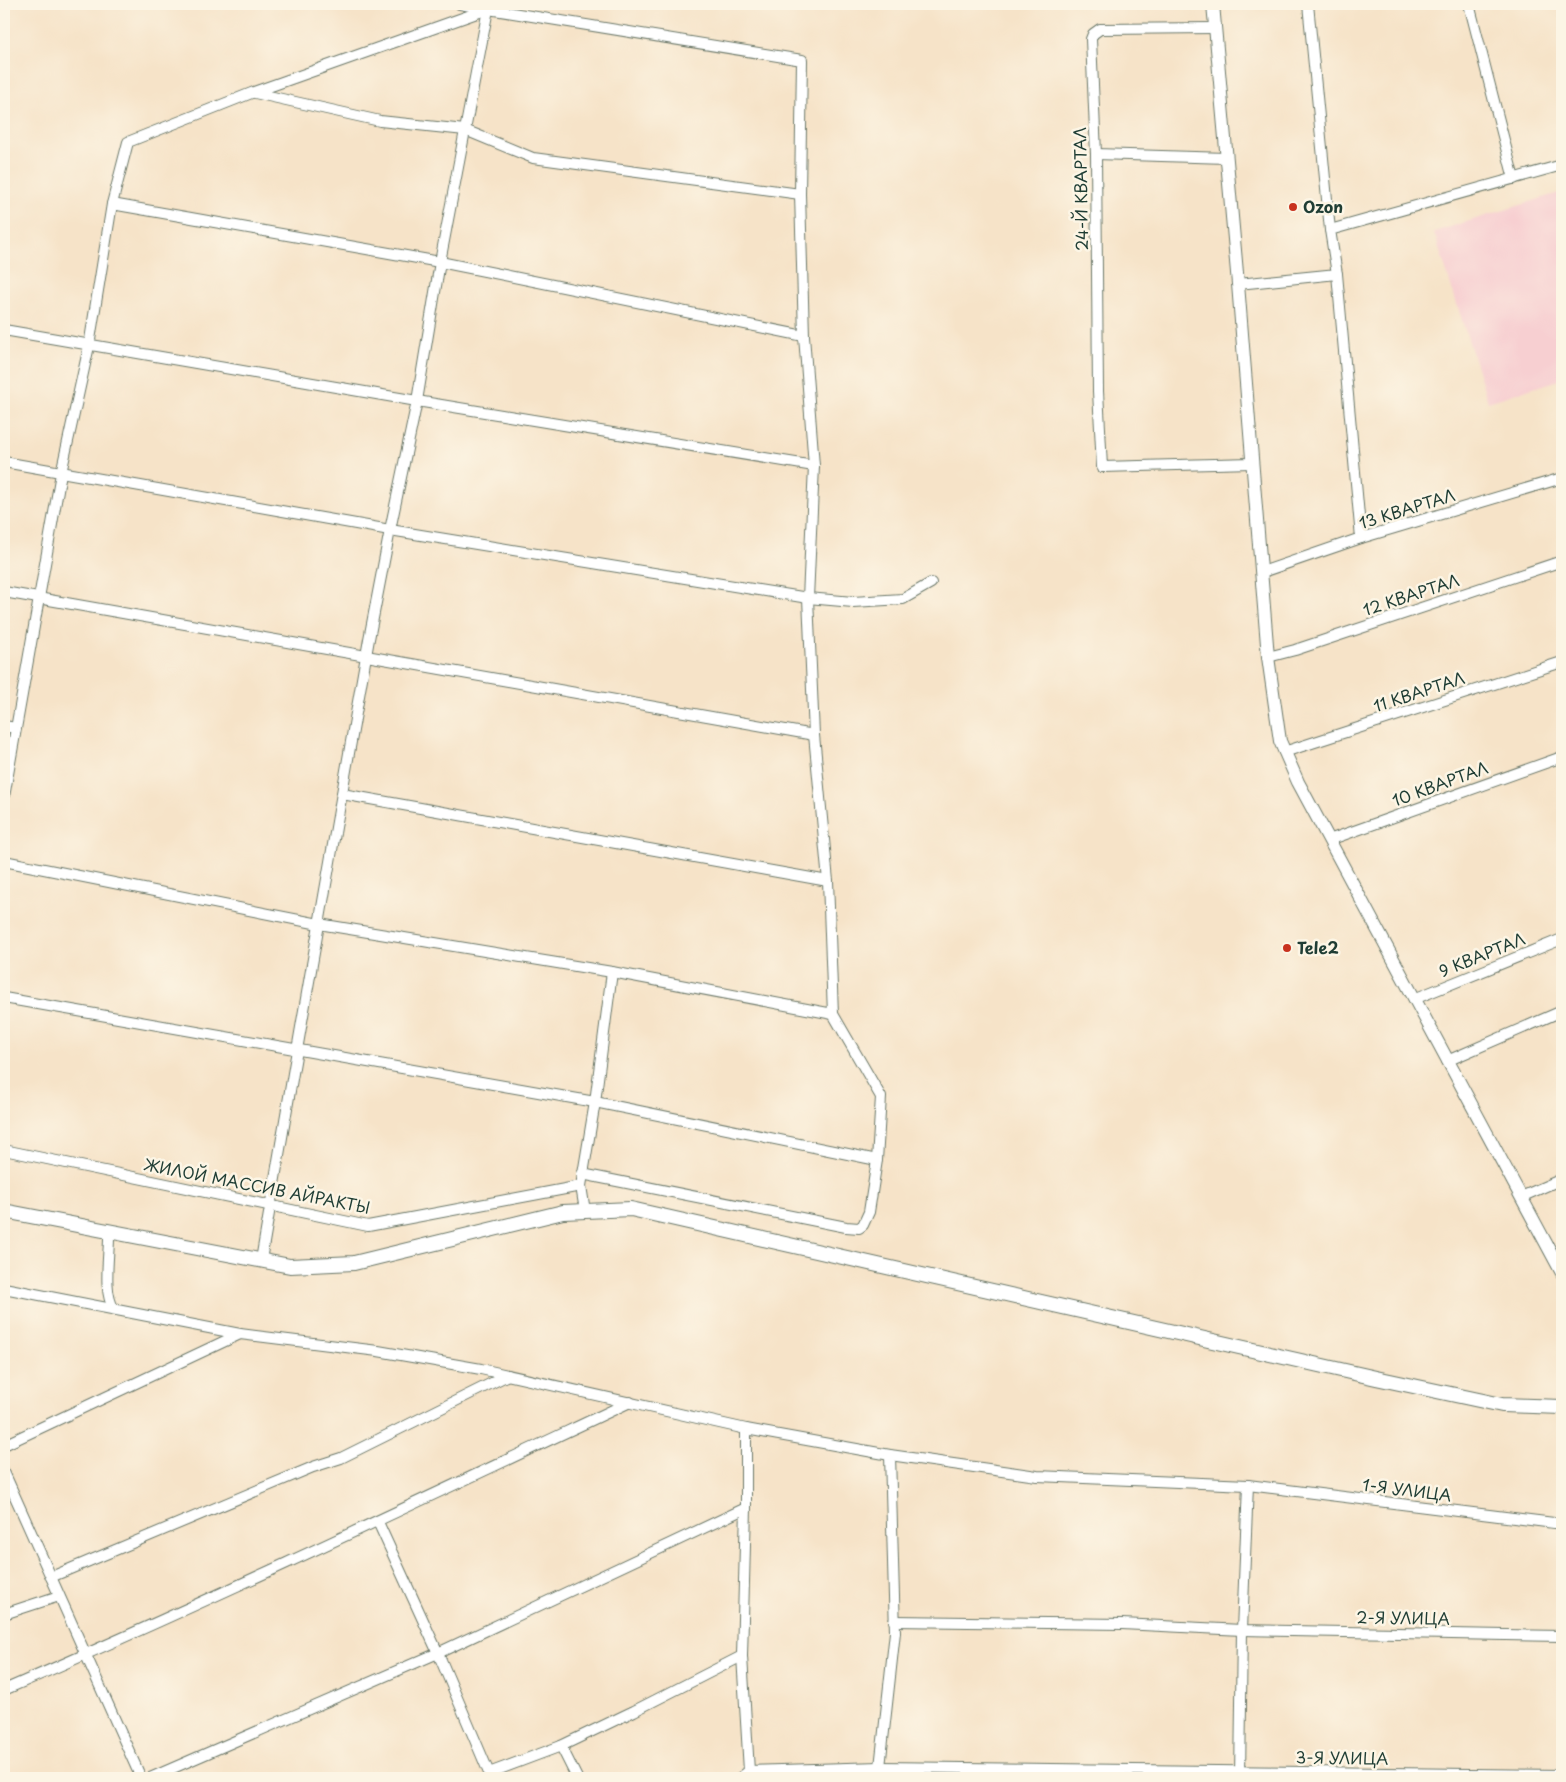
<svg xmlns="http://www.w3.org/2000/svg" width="1566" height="1782" font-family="'Playpen Sans',sans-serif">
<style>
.built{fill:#f7cfd1}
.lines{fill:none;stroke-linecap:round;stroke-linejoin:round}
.minor-casing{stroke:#6a7768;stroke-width:12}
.tertiary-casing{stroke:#6a7768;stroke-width:14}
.secondary-casing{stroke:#6a7768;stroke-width:16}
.minor{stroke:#fff;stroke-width:10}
.tertiary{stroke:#fff;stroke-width:12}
.secondary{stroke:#fff;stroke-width:14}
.poi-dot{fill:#c8321e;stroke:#fcf5e5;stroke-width:2}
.labels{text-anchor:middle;stroke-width:5;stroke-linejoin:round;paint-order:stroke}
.street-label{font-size:16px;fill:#1f3d34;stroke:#fcf5e5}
.poi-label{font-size:16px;font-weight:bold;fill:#1f3d34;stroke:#fcf5e5;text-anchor:start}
</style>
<rect width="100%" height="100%" fill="#fcf5e5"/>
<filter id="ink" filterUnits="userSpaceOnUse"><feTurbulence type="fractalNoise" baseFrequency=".02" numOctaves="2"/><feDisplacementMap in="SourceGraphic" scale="10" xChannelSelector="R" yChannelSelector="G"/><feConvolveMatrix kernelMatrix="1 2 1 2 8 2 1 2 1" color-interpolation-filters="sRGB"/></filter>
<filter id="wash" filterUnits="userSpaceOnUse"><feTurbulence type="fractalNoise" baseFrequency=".0096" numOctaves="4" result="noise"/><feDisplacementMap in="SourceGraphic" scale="20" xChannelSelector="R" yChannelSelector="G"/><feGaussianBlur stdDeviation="1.12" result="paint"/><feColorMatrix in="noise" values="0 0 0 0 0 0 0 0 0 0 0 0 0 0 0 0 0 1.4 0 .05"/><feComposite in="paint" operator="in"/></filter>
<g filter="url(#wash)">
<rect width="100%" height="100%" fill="#f6e3c8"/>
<!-- built -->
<path class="built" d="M1562,192v187l-74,23 -54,-170z"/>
</g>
<g filter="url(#ink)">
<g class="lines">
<!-- minor casing -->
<g class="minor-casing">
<g id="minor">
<path d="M460,4l27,5"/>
<path d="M1308,4l22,226"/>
<path d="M1469,4l45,175"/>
<path d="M1215,28l-115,1 -7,5 -2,5 5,115 2,237 4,76 150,-4"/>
<path d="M255,93l125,28 85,9 68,28 267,36"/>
<path d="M1096,154l131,4"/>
<path d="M112,204l16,-62 126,-50 234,-83 314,51 -2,134 4,142 10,130 -6,132 6,137 14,146 5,133 48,83 -4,63 -8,52 -6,13 -4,3 -13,-1 -264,-53"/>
<path d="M1337,274l24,264"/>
<path d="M1238,284l99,-10 -7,-44 232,-65"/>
<path d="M4,330l413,71 397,65"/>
<path d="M4,462l386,68 418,68 45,4 50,-3 28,-16"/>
<path d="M1262,572l99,-34 201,-60"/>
<path d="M4,592l810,143"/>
<path d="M1268,657l27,-7 267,-89"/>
<path d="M4,726l12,2"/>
<path d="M1284,752l278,-90"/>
<path d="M342,794l486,87"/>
<path d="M4,797l57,-324 28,-127 23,-142 328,58 364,74"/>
<path d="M1329,840l233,-83"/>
<path d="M4,861l315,63 293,48 221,42"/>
<path d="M4,998l591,104 282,58"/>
<path d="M1414,999l148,-60"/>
<path d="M1447,1061l115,-50"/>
<path d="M4,1150l364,76 213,-40 14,-84 17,-130"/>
<path d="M581,1186l4,25"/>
<path d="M1521,1197l41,-18"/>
<path d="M109,1231c1,22 -7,60 5,78"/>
<path d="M261,1260l36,-210 72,-411 21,-109 27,-129 23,-139 49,-258"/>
<path d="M4,1288l236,46 138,17 103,18 265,60v79l-4,148 7,115 -9,7"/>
<path d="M746,1429l144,26 147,21 211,9 314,39"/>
<path d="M4,1445l236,-111"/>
<path d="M4,1472l137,306"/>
<path d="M378,1522l60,131 51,120 72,-27 16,32"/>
<path d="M51,1577l262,-110 28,-9 167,-83"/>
<path d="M4,1614l55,-18"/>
<path d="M894,1621l228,3 120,6 320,6"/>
<path d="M4,1690c210,-91 418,-190 626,-288"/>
<path d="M561,1746l73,-35 108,-55"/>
<path d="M749,1771l131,-4 682,8"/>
<path d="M1240,1777l2,-147 6,-145"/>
<path d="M150,1778l288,-125 308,-145"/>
<path d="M875,1778l5,-11 15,-135 -5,-177"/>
</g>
</g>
<!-- tertiary casing -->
<g class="tertiary-casing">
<path id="tertiary" d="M1213,4l25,280 30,373 12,84 18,41 264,491"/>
</g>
<!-- secondary casing -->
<g class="secondary-casing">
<path id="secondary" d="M4,1211l286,55 64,-3 209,-51 68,-3 745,169 126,27 60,2"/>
</g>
<!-- minor -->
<use href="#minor" class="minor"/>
<!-- tertiary -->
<use href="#tertiary" class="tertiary"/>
<!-- secondary -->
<use href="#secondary" class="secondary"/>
</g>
</g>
<!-- markers -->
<g class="poi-dot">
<circle cx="1293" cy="207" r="5"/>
<circle cx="1287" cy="948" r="5"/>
</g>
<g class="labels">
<!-- street labels -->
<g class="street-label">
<text transform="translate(1081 189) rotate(-91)" y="6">24-Й КВАРТАЛ</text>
<text transform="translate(1407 509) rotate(-17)" y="6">13 КВАРТАЛ</text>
<text transform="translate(1411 595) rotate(-18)" y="6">12 КВАРТАЛ</text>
<text transform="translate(1419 692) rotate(-18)" y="6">11 КВАРТАЛ</text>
<text transform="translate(1440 784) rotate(-20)" y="6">10 КВАРТАЛ</text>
<text transform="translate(1482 955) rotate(-22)" y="6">9 КВАРТАЛ</text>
<text transform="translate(257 1186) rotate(11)" y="6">ЖИЛОЙ МАССИВ АЙРАКТЫ</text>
<text transform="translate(1407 1490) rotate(7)" y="6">1-Я УЛИЦА</text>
<text transform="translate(1403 1618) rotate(1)" y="6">2-Я УЛИЦА</text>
<text transform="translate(1342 1758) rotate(1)" y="6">3-Я УЛИЦА</text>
</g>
<!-- poi labels -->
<g class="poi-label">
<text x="1303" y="213">Ozon</text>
<text x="1297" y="954">Tele2</text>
</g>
</g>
<!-- margin -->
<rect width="1566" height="1782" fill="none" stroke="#fcf5e5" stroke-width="20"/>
</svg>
